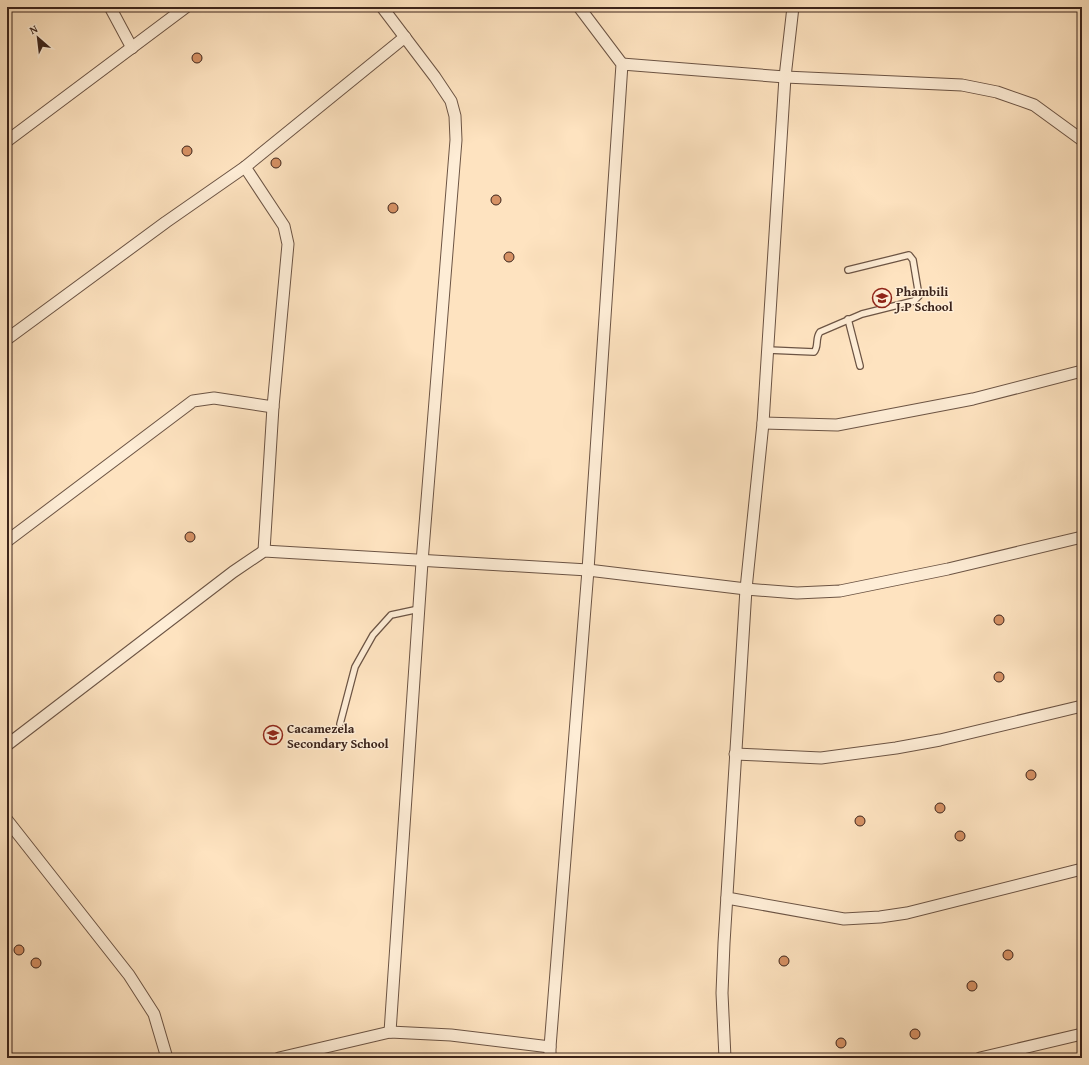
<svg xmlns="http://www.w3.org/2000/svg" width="1089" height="1065" font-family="'Gentium Book Plus',serif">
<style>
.building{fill:#d69164;stroke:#3c241b}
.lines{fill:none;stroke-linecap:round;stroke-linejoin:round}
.lane-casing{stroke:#6c5444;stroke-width:8}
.street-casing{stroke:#6c5444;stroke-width:13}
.lane{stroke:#feedd6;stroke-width:5.5}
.street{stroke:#feedd6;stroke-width:11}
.labels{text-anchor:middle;stroke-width:3;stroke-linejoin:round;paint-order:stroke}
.poi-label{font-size:13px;font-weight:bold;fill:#3c241b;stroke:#feedd6;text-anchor:start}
</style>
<rect width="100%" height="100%" fill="#fee3c0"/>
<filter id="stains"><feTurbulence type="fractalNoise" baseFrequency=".005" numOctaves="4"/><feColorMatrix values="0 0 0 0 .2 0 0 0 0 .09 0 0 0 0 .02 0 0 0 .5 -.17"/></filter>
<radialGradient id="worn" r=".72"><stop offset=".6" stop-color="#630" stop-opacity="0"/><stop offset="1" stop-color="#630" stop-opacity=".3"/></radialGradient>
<!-- building -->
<g class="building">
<circle cx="197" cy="58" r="5"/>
<circle cx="187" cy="151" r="5"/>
<circle cx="276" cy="163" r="5"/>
<circle cx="496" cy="200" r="5"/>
<circle cx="393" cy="208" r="5"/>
<circle cx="509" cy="257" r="5"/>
<circle cx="190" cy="537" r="5"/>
<circle cx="999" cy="620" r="5"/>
<circle cx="999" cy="677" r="5"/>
<circle cx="1031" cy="775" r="5"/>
<circle cx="940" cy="808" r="5"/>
<circle cx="860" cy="821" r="5"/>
<circle cx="960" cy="836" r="5"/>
<circle cx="19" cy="950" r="5"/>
<circle cx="1008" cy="955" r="5"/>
<circle cx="784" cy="961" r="5"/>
<circle cx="36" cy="963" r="5"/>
<circle cx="972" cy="986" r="5"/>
<circle cx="915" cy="1034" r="5"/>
<circle cx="841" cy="1043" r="5"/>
</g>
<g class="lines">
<!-- lane casing -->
<g class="lane-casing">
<g id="lane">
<path d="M848,319l12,47"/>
<path d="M768,350l46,2c5,-5 1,-14 6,-20l42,-18 52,-13 5,-5 -6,-36 -4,-5 -61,15"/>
<path d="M340,724l15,-57 18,-32 18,-20 28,-6"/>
</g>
</g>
<!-- street casing -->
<g class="street-casing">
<g id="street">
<path d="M110,7l22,41"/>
<path d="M382,7l53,70 16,24 4,15 1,24 -34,422 -32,470"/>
<path d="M622,64l163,13 177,8 35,7 37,13 48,35"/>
<path d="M7,141l179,-134"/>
<path d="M245,167l39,59 4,18 -15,163 -9,144"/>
<path d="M7,339l159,-117 79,-55 160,-130"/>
<path d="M763,423l74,2 136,-26 109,-28"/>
<path d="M7,541l186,-140 21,-3 59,9"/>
<path d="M7,745l226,-173 31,-21 324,19 158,19 51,4 43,-2 108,-22 134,-32"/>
<path d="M735,754l86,4 75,-10 44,-8 142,-34"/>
<path d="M7,820l122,155 25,39 13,44"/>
<path d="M727,898l117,21 36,-2 27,-4 175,-44"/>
<path d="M279,1058l111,-26 61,3 99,12"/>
<path d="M550,1058v-11l38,-477 34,-506 -43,-57"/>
<path d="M725,1058l-3,-65 2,-50 22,-354 17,-166 22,-346 8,-70"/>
<path d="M980,1058l102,-24"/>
</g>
</g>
<!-- lane -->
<use href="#lane" class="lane"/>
<!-- street -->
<use href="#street" class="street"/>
</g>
<!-- icons -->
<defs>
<g id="school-ring" transform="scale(1)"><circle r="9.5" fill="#feedd6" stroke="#8f2418" stroke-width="1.5"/><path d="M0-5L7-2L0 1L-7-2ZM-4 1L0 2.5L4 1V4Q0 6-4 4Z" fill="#8f2418"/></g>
</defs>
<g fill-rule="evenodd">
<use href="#school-ring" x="882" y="298"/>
<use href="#school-ring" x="273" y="735"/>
</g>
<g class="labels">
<!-- poi labels -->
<g class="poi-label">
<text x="896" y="296">Phambili<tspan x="896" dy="15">J.P School</tspan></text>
<text x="287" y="733">Cacamezela<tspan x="287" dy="15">Secondary School</tspan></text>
</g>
</g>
<!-- margin -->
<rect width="1089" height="1065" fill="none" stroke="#fee3c0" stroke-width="24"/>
<rect x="8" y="8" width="1073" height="1049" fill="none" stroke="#3c241b" stroke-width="2"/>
<rect x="12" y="12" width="1065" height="1041" fill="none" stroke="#3c241b"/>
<!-- north arrow -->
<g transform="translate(38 38) rotate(332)" stroke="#feedd6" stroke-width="3" paint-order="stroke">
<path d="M0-3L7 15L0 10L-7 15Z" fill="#3c241b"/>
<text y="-6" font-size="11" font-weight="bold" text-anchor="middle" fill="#3c241b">N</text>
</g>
<rect width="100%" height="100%" filter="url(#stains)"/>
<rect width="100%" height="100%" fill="url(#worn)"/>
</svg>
